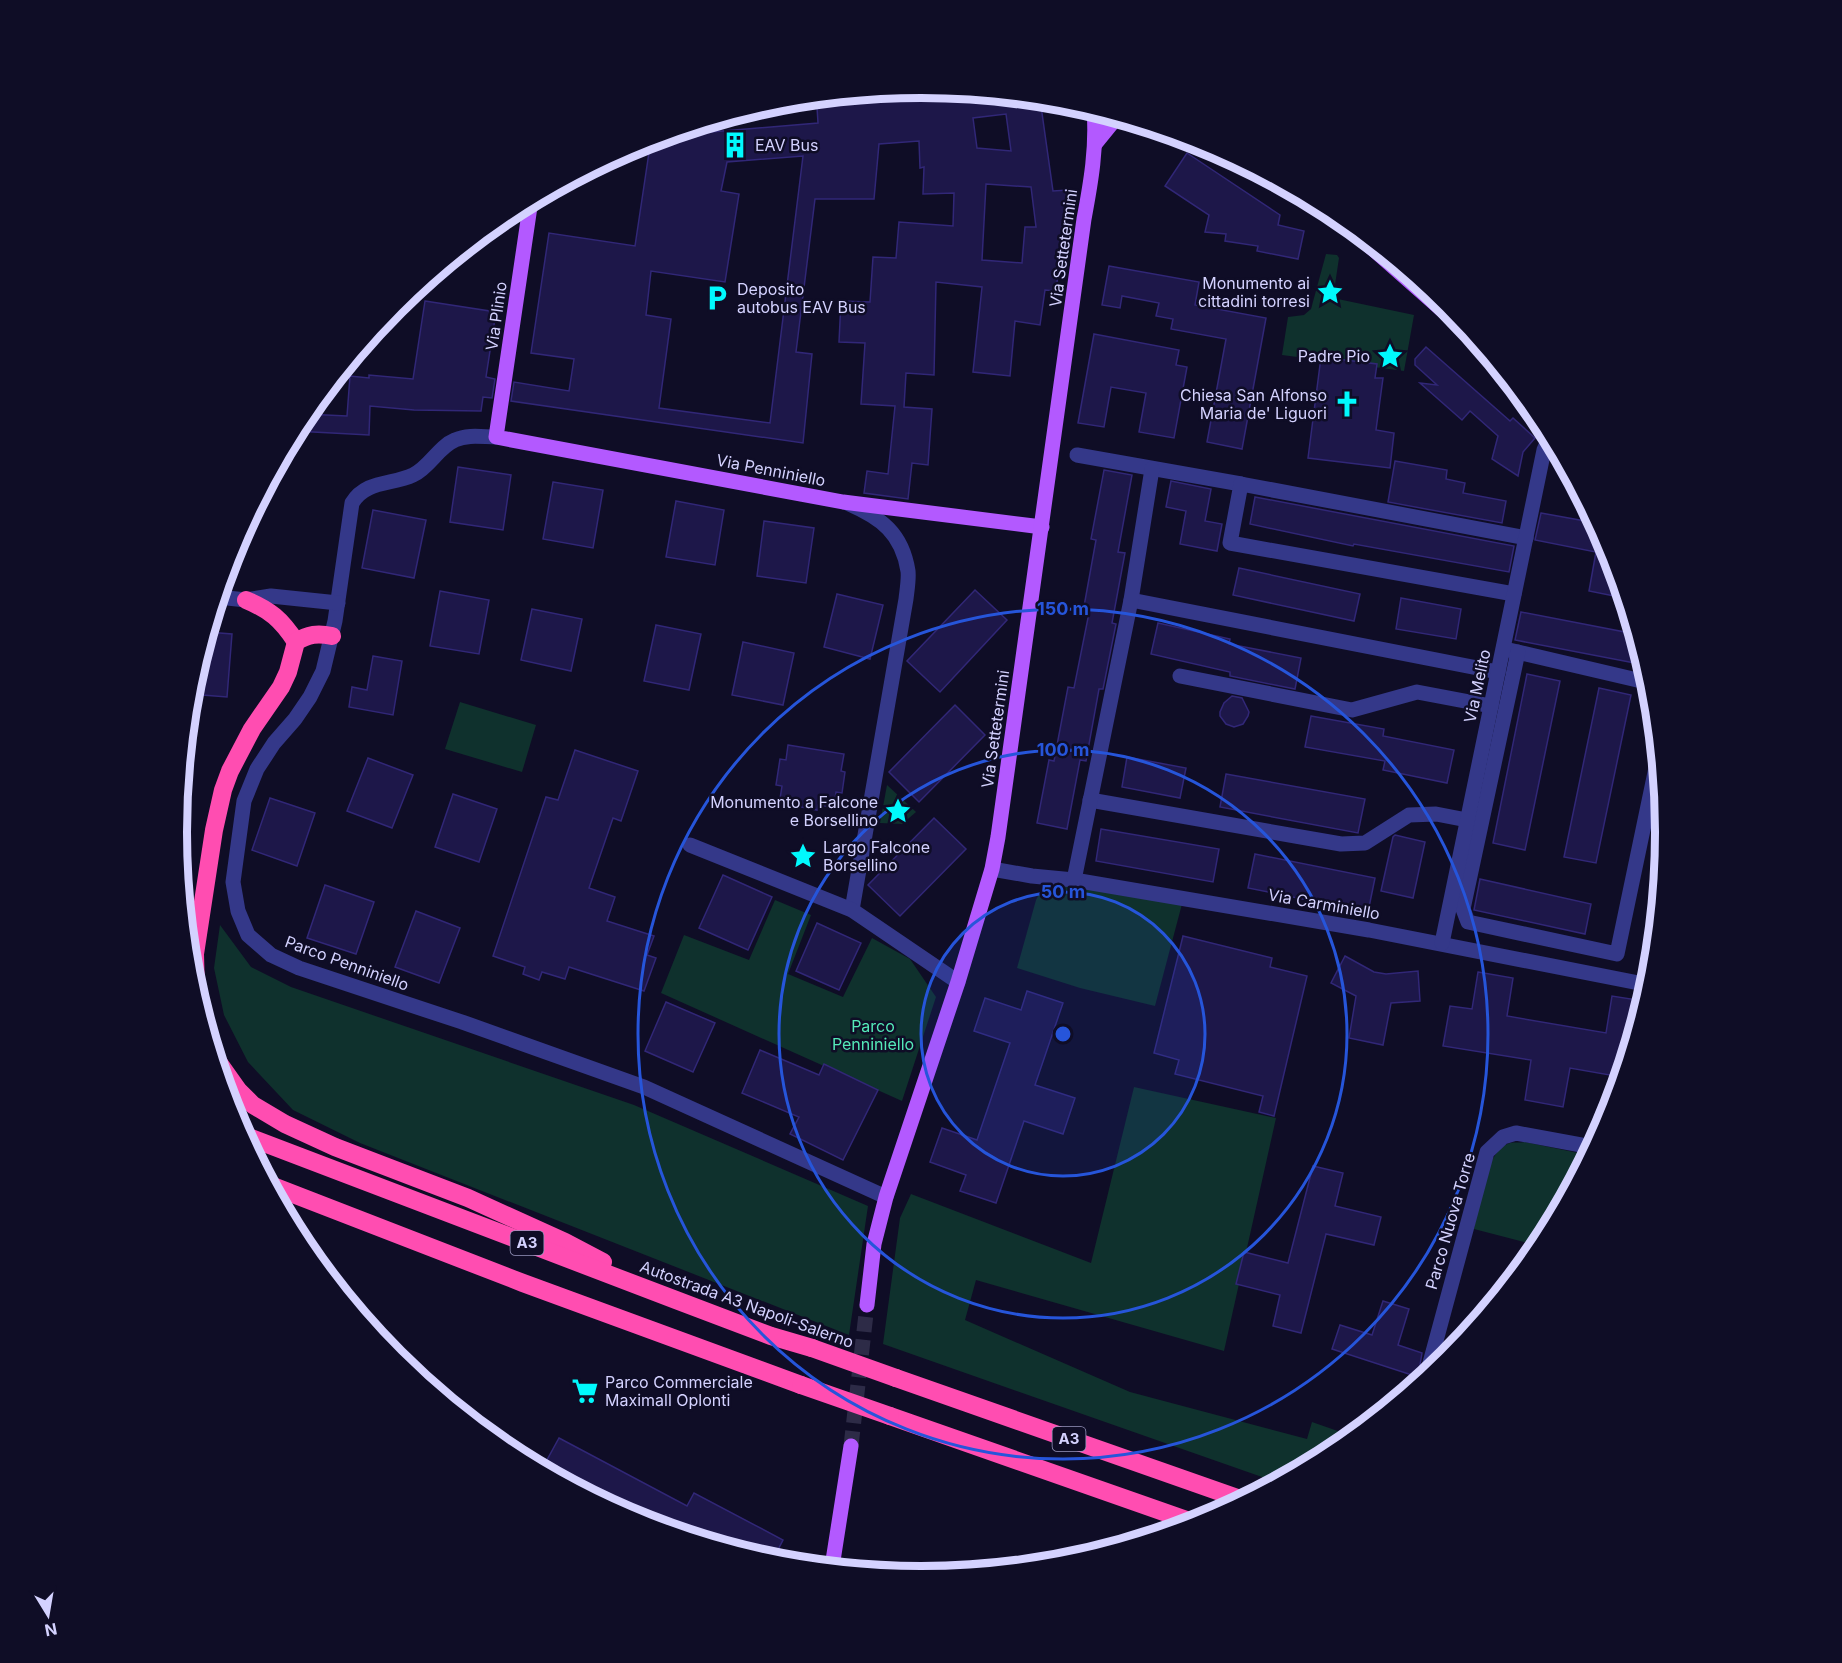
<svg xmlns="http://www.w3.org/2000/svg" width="1842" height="1663" font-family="Inter,sans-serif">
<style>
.green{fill:#0f312d}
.building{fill:#1d1749;stroke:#312777;stroke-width:1.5;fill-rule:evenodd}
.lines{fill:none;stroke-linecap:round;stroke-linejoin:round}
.major-tunnel{stroke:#2d2b47;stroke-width:15;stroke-dasharray:15 8;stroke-linecap:butt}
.minor{stroke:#343889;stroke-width:15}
.major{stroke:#b359ff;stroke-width:15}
.highway{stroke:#ff4db1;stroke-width:18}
.highway-bridge{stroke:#ff4db1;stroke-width:18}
.ring{fill:none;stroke:#2655da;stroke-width:3}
.labels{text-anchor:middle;stroke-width:5;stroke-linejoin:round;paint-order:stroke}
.shield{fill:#0f0d26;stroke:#9997be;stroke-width:1.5}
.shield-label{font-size:15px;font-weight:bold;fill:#d4d2ff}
.poi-label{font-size:16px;fill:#d4d2ff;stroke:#0f0d26;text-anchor:start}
.street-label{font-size:16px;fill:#d4d2ff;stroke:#0f0d26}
.park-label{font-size:16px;fill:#54e9b8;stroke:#0f0d26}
.rim{fill:none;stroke:#d4d2ff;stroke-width:8}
.centre{fill:#2655da;stroke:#0f0d26;stroke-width:3}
.ring-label{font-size:18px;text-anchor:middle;font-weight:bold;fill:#2655da;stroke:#0f0d26;stroke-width:5;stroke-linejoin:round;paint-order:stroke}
</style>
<rect width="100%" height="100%" fill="#0f0d26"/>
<!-- green -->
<g class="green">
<path d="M1326,254l11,1 2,3 -6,40 81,17 -10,56 -122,-16 6,-38 16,-2 7,-6z"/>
<path d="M460,702l76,23 -14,47 -77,-23z"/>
<path d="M887,785l29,27 -14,12 -22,-1z"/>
<path d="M1059,883l123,21 -27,102 -75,-18 -63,-20 19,-68c5,-11 11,-15 23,-17z"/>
<path d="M775,900l36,15 -23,59 55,23 29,-59 38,21 26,38 -34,104 -241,-108 23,-58 65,25z"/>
<path d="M220,925l31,42 40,20 343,118 234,101 -19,129 -489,-192 -67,-33 -45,-48 -24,-47 -10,-47z"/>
<path d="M1134,1087l142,31 -52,233 -248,-71 -11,40 165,72 177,47 5,-17 40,14 -18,15 -58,31 -393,-138 17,-126 11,-24 180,69z"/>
<path d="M1525,1142l63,13 -7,14 -5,-1 -8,25 -29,53 -65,-17c5,-22 10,-78 36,-86 4,-1 10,0 15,-1z"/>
</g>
<!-- building -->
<g class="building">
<path d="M951,90l89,9 13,92 15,-1 -12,101 -11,-1 -5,35 -25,-4 -5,55 -37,-4 9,-85 -46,-5 -2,93 -28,-2 -2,34 28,2 -4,56 -16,-2 -4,36 -44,-6 3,-22 21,3 7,-68 -34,-2 4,-61 -26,-1 2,-41 29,1 3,-45 23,1 3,-36 54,4 1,-33 -31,1 1,-27 -4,1 -1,-27 -40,3 -5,55h-59l-19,153 16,2 -9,89 -292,-42 3,-19 55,9 5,-32 -43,-6 18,-120 86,13 16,-107 12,-3 155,-13 -1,-16 134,-15zM1006,114l5,37 -34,-3 -4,-30zM803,156l-33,267 -111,-15 12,-89 -25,-4 5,-44 74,11 14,-88 -18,-3 6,-29zM986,184l45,3 5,40h-11l-3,36 -40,-3z"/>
<path d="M1187,153l93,62 -2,10 26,6 -6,28 -41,-8 1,-5 -33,-5 1,-7 -21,-2 4,-17 -44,-29z"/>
<path d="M1109,266l90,16 -4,23 71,13 -24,131 -35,-7 19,-103 -55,-10 2,-10 -17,-3 3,-13 -37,-7 -2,12 -18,-3z"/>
<path d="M425,301l71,11 -10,65 9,2 -3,19 -9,-1 -2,14 -67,-1 -44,-4 -1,29 -74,-4 10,-17 42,2 3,-40 19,2v-3l44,4z"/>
<path d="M1094,334l85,16 -3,15 11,2 -13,71 -35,-6 7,-39 -35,-6 -7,40 -26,-4z"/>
<path d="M1426,347l84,74 3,-3 22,20 -12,14 -5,24 -26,-17 6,-23 -28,-25 -8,9 -42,-37 17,2 -22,-20v-6z"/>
<path d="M1321,357l56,7 -2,14h8l-7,52 18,3 -4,35 -82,-10z"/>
<path d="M1395,461l52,9 -1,9 19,4 -2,10 43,8 -4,22 -114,-21z"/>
<path d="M458,467l53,8 -8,55 -53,-8z"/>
<path d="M1104,470l28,5 -14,77 7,1 -13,70 4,1 -13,65h-4l-13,72 -6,-1 -13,69 -30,-6 12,-63 5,1 14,-74 6,1 15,-75 -6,-1 13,-72 -5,-1z"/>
<path d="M1171,481l40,8 -6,32 17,3 -5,27 -37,-7 6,-33 -20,-4z"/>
<path d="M553,482l50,8 -10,58 -50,-9z"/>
<path d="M1255,497l259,49 -5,26 -155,-28 -1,2 -103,-22z"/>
<path d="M676,501l48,9 -9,55 -49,-8z"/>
<path d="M373,510l53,10 -12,58 -52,-10z"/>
<path d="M1541,513l55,10 13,24 15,51 -35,-7 7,-39 -61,-12z"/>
<path d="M764,521l50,7 -8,55 -49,-7z"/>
<path d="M1239,568l121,26 -6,27 -121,-26z"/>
<path d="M975,590l32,30 -67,72 -33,-31z"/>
<path d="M440,591l49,9 -10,54 -49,-8z"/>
<path d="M837,594l46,11 -13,54 -46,-12z"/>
<path d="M1401,598l60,11 -5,30 -60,-10z"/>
<path d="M532,609l50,10 -11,52 -50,-11z"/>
<path d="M1521,612l114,22 10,31 -130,-25z"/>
<path d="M1158,623l72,16 -1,5 72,14 -6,31 -65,-13v-4l-79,-18z"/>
<path d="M656,625l45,9 -12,56 -45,-9z"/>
<path d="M207,632l25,2 -5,63 -37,-3z"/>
<path d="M743,642l51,11 -11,52 -51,-10z"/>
<path d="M373,656l29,5 -9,54 -44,-8 3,-20 15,3z"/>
<path d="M1527,674l33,7 -35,169 -32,-7z"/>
<path d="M1599,688l32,7 -35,168 -32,-6z"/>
<path d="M1232,696l10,2 7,14 -1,4 -5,8 -9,3 -8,-3 -6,-8v-4l4,-9z"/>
<path d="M955,705l30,30 -66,67 -30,-30z"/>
<path d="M1311,716l73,13 -1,7 71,14 -7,33 -64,-13 2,-9 -80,-14z"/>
<path d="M788,745l56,9 -3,17 4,1 -3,21 -6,-1 -2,15 -16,-2 -1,5 -21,-4 1,-4 -17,-3 2,-13 -6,-1 4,-26 6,1z"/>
<path d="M575,750l63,21 -17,50 -8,-3 -24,70 26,9 -8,24 47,15 -7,19 9,3 -12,33 -75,-24 -4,12 -23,-7 -3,8 -16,-6 2,-7 -32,-11 53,-159 12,3z"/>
<path d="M1127,757l59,11 -6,30 -58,-11z"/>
<path d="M368,758l45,17 -21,53 -45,-17z"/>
<path d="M1226,774l139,25 -7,34 -138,-26z"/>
<path d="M453,794l44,15 -18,53 -44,-15z"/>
<path d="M270,798l45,15 -18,53 -45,-16z"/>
<path d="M934,818l32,31 -66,67 -32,-31z"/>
<path d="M1101,829l118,20 -6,33 -117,-21z"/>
<path d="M1395,835l30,7 -12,56 -32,-7 12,-54z"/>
<path d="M1255,854l120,24 -7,34 -120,-24z"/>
<path d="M723,875l49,22 -24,53 -49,-22z"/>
<path d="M1480,879l111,25 -6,30 -111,-24z"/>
<path d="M325,885l49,17 -18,52 -49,-16z"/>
<path d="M416,911l44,17 -21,55 -44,-16z"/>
<path d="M817,923l44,20 -22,47 -43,-19z"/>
<path d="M1183,936l89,22 -2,9 37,9 -33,140 -15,-4 4,-16 -88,-22 4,-14 -25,-7z"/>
<path d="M1345,956l29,16 12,2 32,-3 2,30 -29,2 -8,42 -34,-7 7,-42 -25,-13z"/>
<path d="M1478,972l35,6 -6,38 99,17 6,-37 32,5 -23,76 -51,-9 -7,39 -38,-7 6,-40 -88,-14 7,-40 22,3z"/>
<path d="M1027,991l36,12 -28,82 40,13 -12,36 -39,-13 -28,82 -36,-12 6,-16 -36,-13 12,-34 35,12 33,-97 -36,-12 11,-33 36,12z"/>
<path d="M666,1002l49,21 -22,49 -48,-21z"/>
<path d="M760,1050l59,25 5,-11 54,26 -35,70 -53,-26 9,-17 -57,-24z"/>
<path d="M1313,1166l30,7 -8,33 46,11 -7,28 -48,-11 -25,99 -28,-7 7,-31 -44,-11 8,-32 44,11z"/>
<path d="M1383,1301l26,8 -11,36 24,8 -4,24 -86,-28 8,-24 32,10z"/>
<path d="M559,1438l128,68 7,-13 89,47 -11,21 -136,-42 -94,-50z"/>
</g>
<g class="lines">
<!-- major-tunnel -->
<path class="major-tunnel" d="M851,1446l16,-141"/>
<!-- minor -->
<g class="minor">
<path d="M496,437c-13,0 -28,-3 -41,3 -17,7 -25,27 -42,35 -21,10 -47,5 -61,28l-17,118 -12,50 -13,26 -15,22 -21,24 -17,26 -13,32 -11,81 5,29 10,24 23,20 28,13 163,54 182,65 242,110"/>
<path d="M1077,455l164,29"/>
<path d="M849,504c32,14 53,29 59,67 1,8 -1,19 -2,28l-54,311"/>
<path d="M1514,594l-284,-51 11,-59 285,54"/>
<path d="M218,597l28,3 25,-4 67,7"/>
<path d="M1131,600l367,72"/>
<path d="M1509,650l141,33"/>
<path d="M1518,652l-55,257 5,13 149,32 41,-196"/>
<path d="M1180,676l172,34 65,-18 74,14"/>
<path d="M1090,800l251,44 24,-1 44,-28 27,-1 31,6"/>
<path d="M690,845l162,65 106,72"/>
<path d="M992,869l40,7 42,4 295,50 280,55"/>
<path d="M1074,880l57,-280 21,-131"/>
<path d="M1442,943l102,-493 6,-13"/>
<path d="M1427,1374l60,-222 16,-15 13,-4 76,14"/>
</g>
<!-- major -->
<g class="major">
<path d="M1095,144l22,-27"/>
<path d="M1309,199l56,43 109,96"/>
<path d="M531,200l-35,237 347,65 199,25"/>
<path d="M867,1305l7,-61 12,-47 72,-215 34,-113 6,-32 86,-618c7,-37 13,-72 10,-109"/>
<path d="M832,1567l19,-121"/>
</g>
<!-- highway -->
<g class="highway">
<path d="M246,600c24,10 35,19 50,42"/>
<path d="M196,992l-1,-38 19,-124 9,-40 7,-19 22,-42 29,-42 7,-15 8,-30c12,-8 22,-9 36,-6"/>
<path d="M216,1059l22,31 15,15 32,19 50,23 133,51 97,44 38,20"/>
<path d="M243,1135l433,165 95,36 41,12"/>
<path d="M270,1185l253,98 278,102"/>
<path d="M896,1378l347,122"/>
<path d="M890,1416l305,107"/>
</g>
<!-- highway-bridge -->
<g class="highway-bridge">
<path d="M812,1348l84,30"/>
<path d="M801,1385l89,31"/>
</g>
</g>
<!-- distance rings -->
<circle cx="1063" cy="1034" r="142" fill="#2655da" fill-opacity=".12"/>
<g class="ring">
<circle cx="1063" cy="1034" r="142"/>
<circle cx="1063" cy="1034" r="284"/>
<circle cx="1063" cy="1034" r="425"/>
</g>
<!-- icons -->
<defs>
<g id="building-bare" transform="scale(2.07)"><path d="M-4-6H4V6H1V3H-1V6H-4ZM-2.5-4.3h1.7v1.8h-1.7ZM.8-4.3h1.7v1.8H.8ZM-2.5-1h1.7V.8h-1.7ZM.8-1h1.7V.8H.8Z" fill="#00f9fd" stroke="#0f0d26" stroke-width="2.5" paint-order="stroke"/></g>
<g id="sight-bare" transform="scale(2.07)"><path d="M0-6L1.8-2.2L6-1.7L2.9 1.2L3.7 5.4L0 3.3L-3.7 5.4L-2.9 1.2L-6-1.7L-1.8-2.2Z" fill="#00f9fd" stroke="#0f0d26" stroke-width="2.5" paint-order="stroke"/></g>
<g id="parking-bare" transform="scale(2.07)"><path d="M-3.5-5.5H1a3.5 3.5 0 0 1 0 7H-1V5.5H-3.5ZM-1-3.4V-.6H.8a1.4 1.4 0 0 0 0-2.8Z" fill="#00f9fd" stroke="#0f0d26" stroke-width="2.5" paint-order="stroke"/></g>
<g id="church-bare" transform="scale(2.07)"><path d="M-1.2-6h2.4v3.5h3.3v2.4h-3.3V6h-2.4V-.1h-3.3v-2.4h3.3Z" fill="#00f9fd" stroke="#0f0d26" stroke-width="2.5" paint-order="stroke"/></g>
<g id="supermarket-bare" transform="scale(2.07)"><path d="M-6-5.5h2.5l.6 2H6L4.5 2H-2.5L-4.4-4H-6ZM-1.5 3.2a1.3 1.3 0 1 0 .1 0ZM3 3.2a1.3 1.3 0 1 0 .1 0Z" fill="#00f9fd" stroke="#0f0d26" stroke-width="2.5" paint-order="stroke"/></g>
</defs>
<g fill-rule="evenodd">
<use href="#building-bare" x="735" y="145"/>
<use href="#sight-bare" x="1330" y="292"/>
<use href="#parking-bare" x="717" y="298"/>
<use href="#sight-bare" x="1390" y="356"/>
<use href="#church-bare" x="1347" y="404"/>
<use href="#sight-bare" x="898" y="811"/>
<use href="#sight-bare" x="803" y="856"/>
<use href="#supermarket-bare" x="585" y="1391"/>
</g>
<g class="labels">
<!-- shield labels -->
<g class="shield">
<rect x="510.5" y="1231" width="33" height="24" rx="4.5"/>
<rect x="1052.5" y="1427" width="33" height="24" rx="4.5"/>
</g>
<g class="shield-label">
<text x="527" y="1248">A3</text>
<text x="1069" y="1444">A3</text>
</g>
<!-- poi labels -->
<g class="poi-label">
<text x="755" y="151">EAV Bus</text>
<text x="1310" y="289" text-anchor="end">Monumento ai<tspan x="1310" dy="18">cittadini torresi</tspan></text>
<text x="737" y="295">Deposito<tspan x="737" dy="18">autobus EAV Bus</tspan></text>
<text x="1370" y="362" text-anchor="end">Padre Pio</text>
<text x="1327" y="401" text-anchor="end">Chiesa San Alfonso<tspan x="1327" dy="18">Maria de' Liguori</tspan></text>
<text x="878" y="808" text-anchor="end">Monumento a Falcone<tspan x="878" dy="18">e Borsellino</tspan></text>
<text x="823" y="853">Largo Falcone<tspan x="823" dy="18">Borsellino</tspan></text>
<text x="605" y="1388">Parco Commerciale<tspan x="605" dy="18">Maximall Oplonti</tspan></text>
</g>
<!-- street labels -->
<g class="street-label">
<text transform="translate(1063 248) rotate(-82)" y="6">Via Settetermini</text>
<text transform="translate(496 316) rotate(-82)" y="6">Via Plinio</text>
<text transform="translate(771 470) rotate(11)" y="6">Via Penniniello</text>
<text transform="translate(1477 686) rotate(-78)" y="6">Via Melito</text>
<text transform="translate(995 729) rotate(-82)" y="6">Via Settetermini</text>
<text transform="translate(1324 904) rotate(10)" y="6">Via Carminiello</text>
<text transform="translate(347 963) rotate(20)" y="6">Parco Penniniello</text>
<text transform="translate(1450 1221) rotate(-74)" y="6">Parco Nuova Torre</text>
<text transform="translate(747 1304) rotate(20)" y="6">Autostrada A3 Napoli-Salerno</text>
</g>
<!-- park labels -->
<g class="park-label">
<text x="873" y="1032">Parco<tspan x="873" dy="18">Penniniello</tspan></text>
</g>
</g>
<!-- crop -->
<path d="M0 0H1842V1663H0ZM187 832a734 734 0 1 1 1468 0a734 734 0 1 1-1468 0Z" fill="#0f0d26" fill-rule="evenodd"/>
<path class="rim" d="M187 832a734 734 0 1 1 1468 0a734 734 0 1 1-1468 0Z"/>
<circle cx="1063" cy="1034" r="9" class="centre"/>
<g class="ring-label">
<text x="1063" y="615">150 m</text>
<text x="1063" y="756">100 m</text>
<text x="1063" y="898">50 m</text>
</g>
<!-- north arrow -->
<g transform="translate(48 1615) rotate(169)" stroke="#0f0d26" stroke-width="4.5" paint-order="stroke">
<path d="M0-4.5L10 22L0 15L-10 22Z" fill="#d4d2ff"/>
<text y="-9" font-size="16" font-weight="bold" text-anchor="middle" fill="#d4d2ff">N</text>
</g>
</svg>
